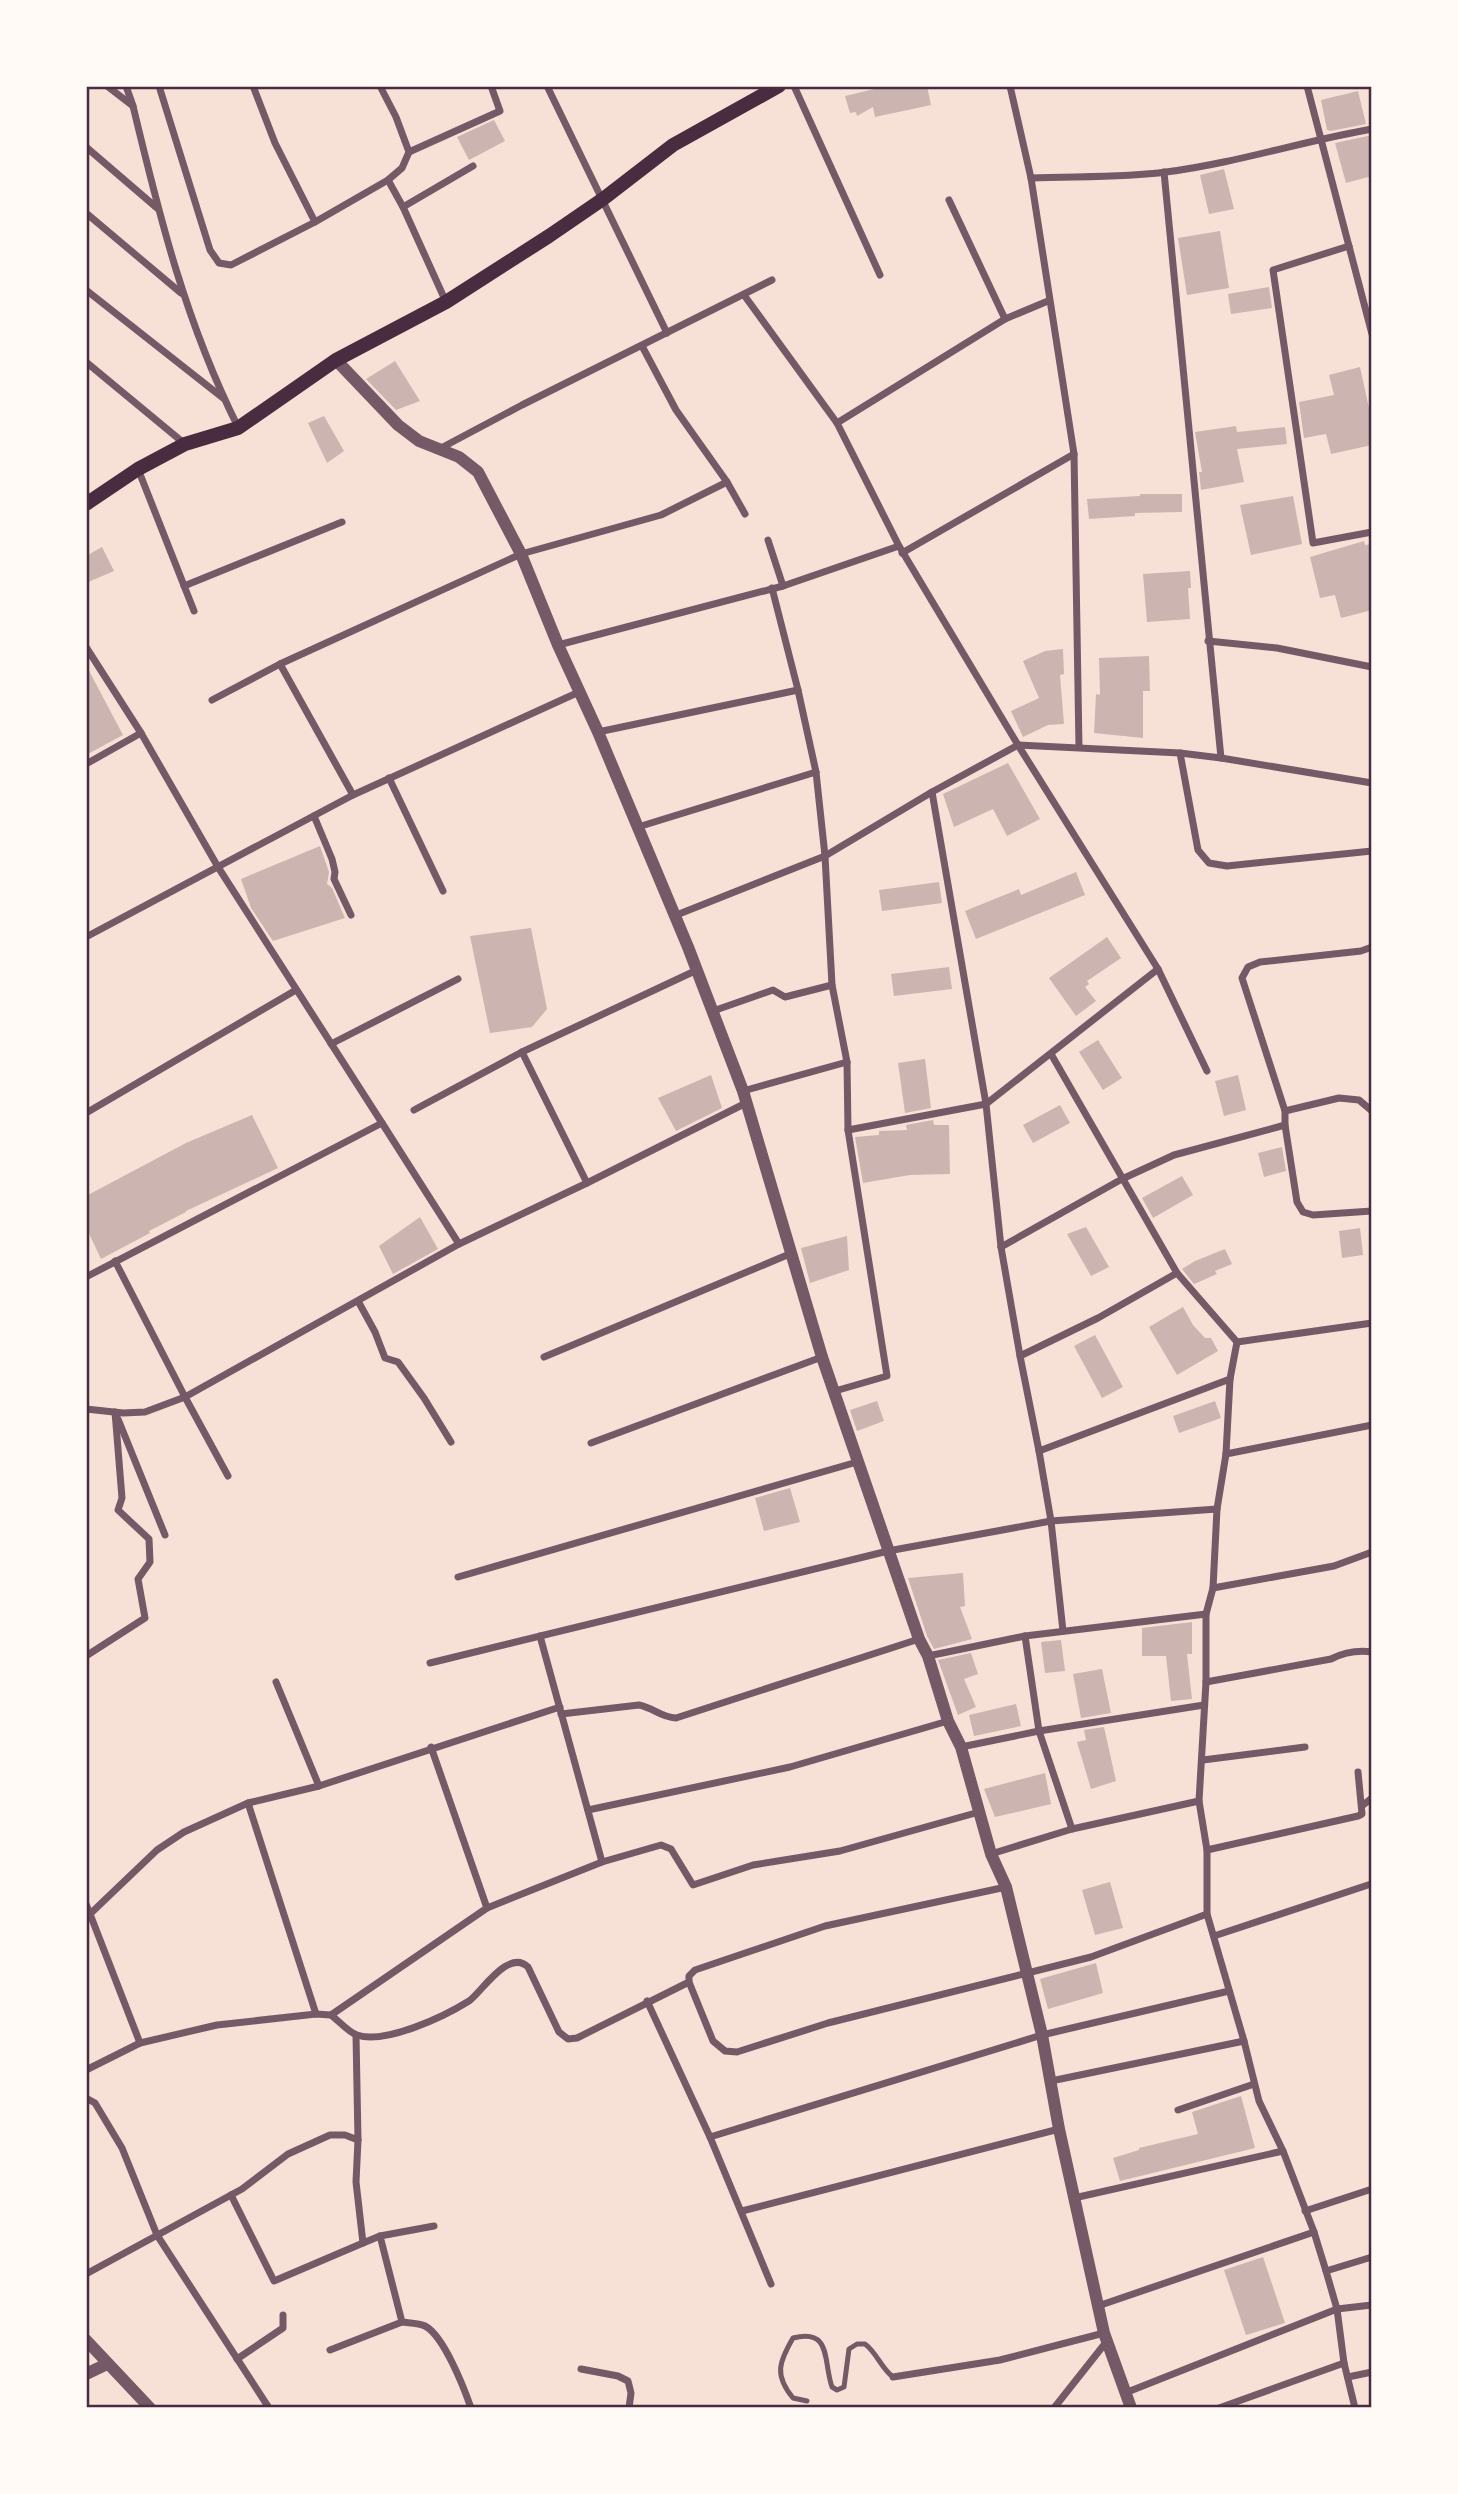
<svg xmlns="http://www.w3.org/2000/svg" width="1458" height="2494" font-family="'Open Sans',sans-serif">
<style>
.building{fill:#ccb4b1}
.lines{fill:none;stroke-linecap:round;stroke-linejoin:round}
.service{stroke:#755966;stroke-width:5}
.minor{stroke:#755966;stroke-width:7}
.tertiary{stroke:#755966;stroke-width:12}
.secondary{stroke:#4a2c40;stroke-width:14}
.neatline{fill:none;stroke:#4a2c40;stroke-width:2.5}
</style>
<rect width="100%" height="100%" fill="#f7e1d7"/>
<!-- building -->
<g class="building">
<path d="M887,86h40l4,19 -56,12 -2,-10 -16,9 -1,-4 -6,1 -5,-17z"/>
<path d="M1358,91l8,33 -35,7 -4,-1 -6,-30z"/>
<path d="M494,120l11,21 -36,19 -12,-23z"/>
<path d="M1368,136h4v40l-26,7 -11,-40z"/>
<path d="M1224,169l10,40 -25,5 -9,-39z"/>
<path d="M1220,231l9,57 -42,7 -9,-57z"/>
<path d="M1269,287l3,21 -41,6 -3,-20z"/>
<path d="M395,361l25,40 -24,9 -30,-31z"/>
<path d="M1360,367l12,55v23l-41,9 -5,-20 -22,4 -5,-36 35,-7 -5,-20z"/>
<path d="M324,416l20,35 -17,12 -19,-40z"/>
<path d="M1236,426l1,6 48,-5 2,17 -50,5 7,33 -43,8 -2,-18h3l-7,-40z"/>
<path d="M1140,494h42v18l-47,1v3l-46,3 -2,-20 53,-3z"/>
<path d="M1293,496l9,48 -51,11 -11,-50z"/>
<path d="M1364,541l1,4 7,-1v66l-31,8 -6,-23 -15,3 -10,-41z"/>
<path d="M102,547l12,24 -28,12v-27z"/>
<path d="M1190,571l1,17h-3l2,31 -43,3 -4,-48z"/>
<path d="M1063,649l1,25 -4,1 4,49 -16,1 -25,12 -12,-26 28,-13 -16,-37 22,-10z"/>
<path d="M1149,656l1,35h-7v47l-49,-5 2,-39 4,1 -1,-37z"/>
<path d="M86,665l37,70 -37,20z"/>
<path d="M1008,763l32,56 -33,17 -14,-27 -39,18 -11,-33z"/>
<path d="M320,846l9,26 -2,12 5,4 13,30 -72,23 -22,-33 -10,-29z"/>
<path d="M1076,872l9,23 -109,44 -11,-28 54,-22 2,6z"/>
<path d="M939,882l3,21 -60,8 -3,-21z"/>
<path d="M531,928l16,81 -15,18 -42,6 -20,-97z"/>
<path d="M1107,937l14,21 -34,23 2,3 -4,3 11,14 -20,15 -27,-38z"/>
<path d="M949,967l3,22 -58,7 -3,-22z"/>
<path d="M1098,1040l24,38 -19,12 -24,-38z"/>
<path d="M925,1059l6,49 -26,5 -7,-50z"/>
<path d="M711,1075l11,33 -46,23 -18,-33z"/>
<path d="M1238,1075l8,35 -22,6 -9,-35z"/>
<path d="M1060,1105l10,18 -37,20 -10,-18z"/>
<path d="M252,1115l26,53 -92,43v1l-37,19 1,2 -49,26 -15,-32v-31l100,-53z"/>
<path d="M933,1120l1,5h15l1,49 -40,1 -47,8 -8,-46 24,-2v-4l28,-1 -1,-5z"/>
<path d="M1282,1147l4,24 -22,6 -6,-24z"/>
<path d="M1182,1176l11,19 -40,23 -11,-20z"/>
<path d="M420,1217l18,32 -45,25 -14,-28z"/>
<path d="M1086,1227l23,40 -18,9 -24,-42z"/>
<path d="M1360,1228l3,27 -21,3 -3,-27z"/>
<path d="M847,1236l2,34 -39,13 -9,-35z"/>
<path d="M1225,1249l7,15 -17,7 2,3 -23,10 -12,-15 13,-8z"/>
<path d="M1183,1307l10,18 12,13h6l7,13 -41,24 -28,-48z"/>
<path d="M1095,1335l28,52 -21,11 -28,-52z"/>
<path d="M877,1401l7,20 -27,10 -7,-21z"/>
<path d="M1215,1401l6,17 -42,15 -6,-17z"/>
<path d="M790,1488l10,34 -36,9 -9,-33z"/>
<path d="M963,1573l2,33 -5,1 12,32 -38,10 -7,-13 -19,-58z"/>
<path d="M1192,1622v32h-5l5,45 -21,2 -5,-45h-24v-28z"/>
<path d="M1061,1640l4,31 -20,2 -4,-31z"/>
<path d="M971,1653l7,21 -14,5 12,28 -18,8 -20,-55z"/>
<path d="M1102,1669l9,44 -30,5 -8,-44z"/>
<path d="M1016,1704l5,22 -47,10 -5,-21z"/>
<path d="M1104,1727l12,54 -25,8 -14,-47 9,-2 -2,-10z"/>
<path d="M1045,1773l6,31 -56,13 -11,-28z"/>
<path d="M1110,1882l13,46 -28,7 -13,-45z"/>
<path d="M1096,1963l7,30 -55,16 -8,-30z"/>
<path d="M1241,2096l14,52 -135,33 -7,-23 26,-8v-2l59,-14 -6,-22z"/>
<path d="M1263,2257l22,66 -39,12 -22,-65z"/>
</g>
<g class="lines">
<!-- service -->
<path class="service" d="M807,2401l-14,-3c-19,-23 -14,-36 0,-60 39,-10 30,23 39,49l5,3 7,-3 5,-38 8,-5h8c12,9 16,24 28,33"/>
<!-- minor -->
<g class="minor">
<path d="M107,86l26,20 -7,-20"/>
<path d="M159,86l51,164 9,13 12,2 84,-43 73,-42 14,-12 7,-16 -13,-35 -16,-31"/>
<path d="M253,86l22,57 40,79"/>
<path d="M547,86l120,247"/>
<path d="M794,86l86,189"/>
<path d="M1010,86l21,92 43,276 5,293"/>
<path d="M1307,86l65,248"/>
<path d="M133,106c27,113 53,217 105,321"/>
<path d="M86,147l71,61"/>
<path d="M409,152l91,-41 -9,-25"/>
<path d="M1031,178c44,-2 91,0 135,-6 70,-9 137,-31 206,-43"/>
<path d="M388,180l15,27 43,95"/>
<path d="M949,200l56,119"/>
<path d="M403,207l70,-41"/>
<path d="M86,213l95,80"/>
<path d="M1349,246l-76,24 40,273 59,-11"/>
<path d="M86,290l137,108"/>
<path d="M744,295l93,128"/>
<path d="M642,346l34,64 51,72 18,32"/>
<path d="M86,362l99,82"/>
<path d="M441,448l81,-43 250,-125"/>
<path d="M138,469l56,142"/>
<path d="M768,540l15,46"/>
<path d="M899,546l-62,-123 168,-104 43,-18"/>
<path d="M902,553l172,-99"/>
<path d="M184,586l158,-64"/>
<path d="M772,588l26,102 18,82 9,84 7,129 15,77 1,68 39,246 -52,15"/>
<path d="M1208,641l69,7 95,19"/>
<path d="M558,645l225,-59 116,-40 119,199 140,224 49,102"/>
<path d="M86,647l55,86 77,134 164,256"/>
<path d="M280,664l73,131"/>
<path d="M212,700l68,-36 241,-110 140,-39 66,-33"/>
<path d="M598,732l200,-42"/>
<path d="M1180,753l18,97 11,13 18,3 145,-15"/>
<path d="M1221,758l151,25"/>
<path d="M86,764l55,-31"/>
<path d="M389,778l54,113"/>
<path d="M314,816l18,43 3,13 -1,7 17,36"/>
<path d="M638,827l178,-55"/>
<path d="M674,916l151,-60 107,-64 86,-47 162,8 41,5 -57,-586"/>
<path d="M86,937l267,-142 226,-103"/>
<path d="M1372,947l-11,4 -101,11 -12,5 -6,11 43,133v14l12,77 6,10 10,3 59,-4"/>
<path d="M1158,969l-172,135 15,143 19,109 78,-38 79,-45 60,69 -7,37 -4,75 -9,55 -4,79 -7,26v68l-7,119 8,49v64l37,127 15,60 24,50 31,81 12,39 11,38 7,54 -125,45"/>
<path d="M713,1011l60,-21 12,7 47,-12"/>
<path d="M331,1044l127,-65"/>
<path d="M522,1052l65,131"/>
<path d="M1051,1054l126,219"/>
<path d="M743,1091l104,-29"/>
<path d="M414,1110l108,-58 175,-82"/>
<path d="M1285,1111l54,-13 20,2 13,11"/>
<path d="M86,1113l210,-123"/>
<path d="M848,1130l138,-26 -54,-312"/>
<path d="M1001,1247l121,-68 52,-24 111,-30"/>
<path d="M115,1261l70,136 43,79"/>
<path d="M86,1277l296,-154 77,121 128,-61 159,-80"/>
<path d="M358,1301l17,31 10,26 13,4 26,36 27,44"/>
<path d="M1237,1342l135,-19"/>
<path d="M1020,1356l19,95 191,-72"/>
<path d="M544,1357l248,-104"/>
<path d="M86,1409l37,4 22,-1 40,-15 274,-153"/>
<path d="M118,1419l47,116"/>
<path d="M591,1443l231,-86"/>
<path d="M1039,1451l12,70 12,110"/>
<path d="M1226,1454l146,-29"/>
<path d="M458,1577l399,-115"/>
<path d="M1213,1588l121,-22 38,-14"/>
<path d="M540,1636l62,226"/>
<path d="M1025,1636l14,95 33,98"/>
<path d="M86,1656l59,-38 -7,-39 12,-17 -1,-23 -31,-29 4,-12 -7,-86"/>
<path d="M928,1656l97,-20 181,-22"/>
<path d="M430,1663l458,-112 163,-30 166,-12"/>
<path d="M276,1682l43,104"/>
<path d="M1206,1682l125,-23c14,-7 26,-9 41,-7"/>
<path d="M561,1714l78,-9c15,3 21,12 37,13l243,-79"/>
<path d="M431,1747l56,161"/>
<path d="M961,1747l78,-16 165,-26"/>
<path d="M1203,1760l102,-13"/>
<path d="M248,1803l68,211"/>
<path d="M1363,1805l9,-7"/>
<path d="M588,1810l202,-43 158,-46"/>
<path d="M1207,1850l151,-34 4,-2 -4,-42"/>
<path d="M991,1854l81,-25 127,-28"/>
<path d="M86,1904l4,10"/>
<path d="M1214,1936l157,-52"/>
<path d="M689,1982l24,59 12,10 12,1 91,-29 263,-66 116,-43"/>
<path d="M647,2001l63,136"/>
<path d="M331,2015c8,6 17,17 26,20 28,10 88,-19 112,-34 12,-8 39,-53 59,-34l31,65 9,7 9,-1 112,-56v-6l6,-6 130,-44 181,-39"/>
<path d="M356,2035l2,105 -2,42 7,61 17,-7 54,-10"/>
<path d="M140,2043l-50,-129 67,-64 27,-18 64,-29 71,-17 241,-79"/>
<path d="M86,2070l54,-27 77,-18 99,-11 15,1 156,-107 115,-46 59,-17 10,4 22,36 60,-20 87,-14 139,-39"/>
<path d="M1051,2081l193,-40"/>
<path d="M86,2098l9,5 27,45 35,87 112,173"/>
<path d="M1178,2110l76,-26"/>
<path d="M231,2195l43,86 89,-38"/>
<path d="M1074,2198l209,-47"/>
<path d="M742,2211l317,-82"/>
<path d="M1305,2211l67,-22"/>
<path d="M1326,2271l46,-14"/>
<path d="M86,2274l156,-85 46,-35 42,-19h15l13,5"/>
<path d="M771,2284l-61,-147 332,-102 187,-44"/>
<path d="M1098,2306l216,-74"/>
<path d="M402,2322c7,1 17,1 23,4 19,10 39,62 46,82"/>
<path d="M330,2350l72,-28 -22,-86"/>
<path d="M237,2359l46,-31v-13"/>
<path d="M1344,2363l11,45"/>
<path d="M581,2369l37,7 10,5 3,12 -2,15"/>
<path d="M893,2377l107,-17 104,-27"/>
<path d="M1348,2377l24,-5"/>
<path d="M1125,2393l212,-84 35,-4"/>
<path d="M1054,2408l53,-67"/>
</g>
<!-- tertiary -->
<g class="tertiary">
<path d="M336,360l62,65 21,16 40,16 19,15 43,82 37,91 40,87 90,215 55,144 79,266 97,282 9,17 20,65 13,26 30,107 15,33 36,148 17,94 45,204 27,75"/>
<path d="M86,2340l64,68"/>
<path d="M86,2374l21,-10"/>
</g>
<!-- secondary -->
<path class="secondary" d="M86,504l52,-35 47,-25 53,-16 98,-68 110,-58 103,-66 54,-37 70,-54 106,-59"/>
</g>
<!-- border -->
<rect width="1458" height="2494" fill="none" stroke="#fffaf5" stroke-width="175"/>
<rect x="88" y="88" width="1282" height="2318" class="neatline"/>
</svg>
